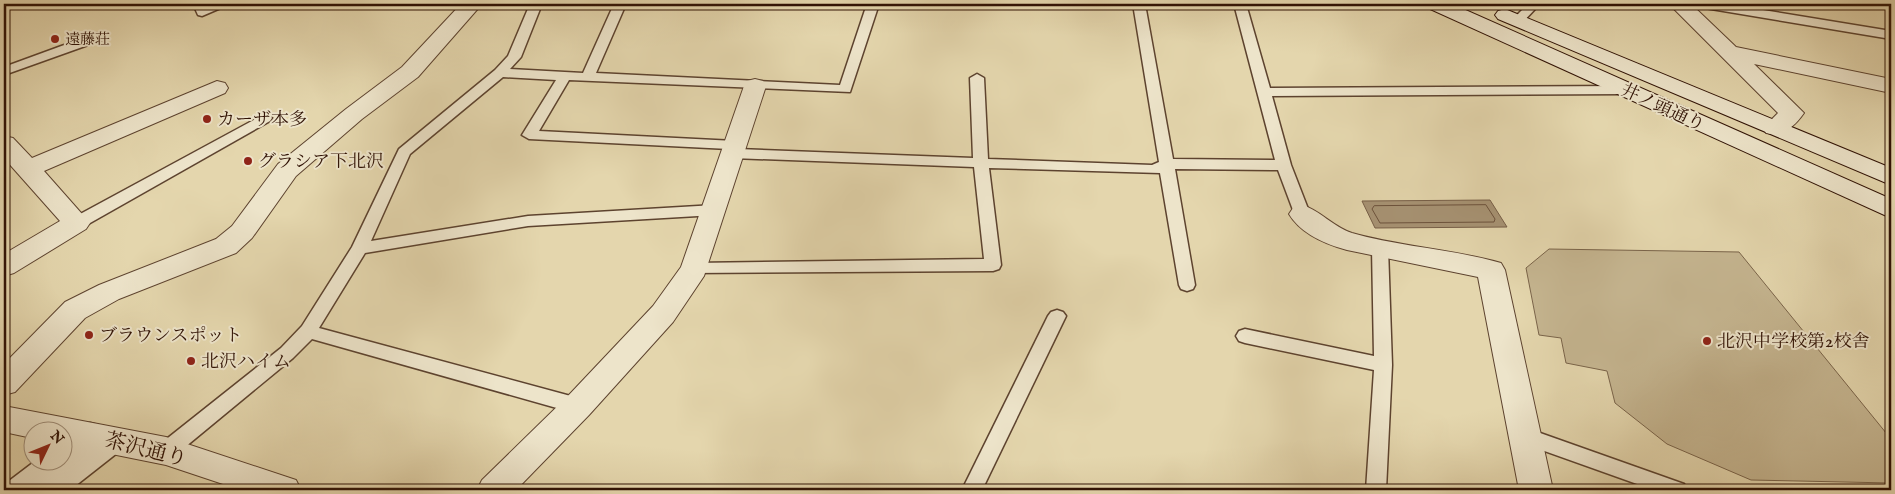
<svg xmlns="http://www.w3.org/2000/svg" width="1895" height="494" font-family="'IM FELL English','Noto Serif JP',serif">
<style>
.green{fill:#c5b590;stroke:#7a644a}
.water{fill:#a79374;stroke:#775f48}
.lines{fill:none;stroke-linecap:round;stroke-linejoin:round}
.shore{stroke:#6c523c;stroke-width:1}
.service-casing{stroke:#5d432f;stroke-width:3}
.pedestrian-casing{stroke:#5d432f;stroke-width:3}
.minor-casing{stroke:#5d432f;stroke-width:2}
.secondary-casing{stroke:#301205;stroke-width:2}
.service{fill:#ede4ca;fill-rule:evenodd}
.pedestrian{fill:#ede4ca;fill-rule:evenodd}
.minor{fill:#ede4ca;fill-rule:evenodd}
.secondary{fill:#ede4ca;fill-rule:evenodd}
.poi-dot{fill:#8f2418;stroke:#ede4ca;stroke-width:2}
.labels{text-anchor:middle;stroke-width:4;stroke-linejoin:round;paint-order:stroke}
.far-poi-label{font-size:15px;fill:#301205;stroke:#ede4ca;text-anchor:start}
.street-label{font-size:18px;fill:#301205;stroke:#ede4ca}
.poi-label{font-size:18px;fill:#301205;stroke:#ede4ca;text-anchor:start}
.near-street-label{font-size:21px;fill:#301205;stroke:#ede4ca}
</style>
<rect width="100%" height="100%" fill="#e4d6ad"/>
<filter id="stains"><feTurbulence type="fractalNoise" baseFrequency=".004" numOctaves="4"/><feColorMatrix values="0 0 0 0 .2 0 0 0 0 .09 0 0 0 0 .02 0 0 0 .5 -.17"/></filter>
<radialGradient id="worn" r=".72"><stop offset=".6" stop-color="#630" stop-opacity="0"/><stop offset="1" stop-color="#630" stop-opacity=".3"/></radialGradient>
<!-- green -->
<path class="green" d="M1549,249l190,3 152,187v44l-140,-3 -84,-36 -52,-41 -8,-32 -41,-8 -5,-25 -22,-3 -13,-67z"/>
<!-- water -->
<path class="water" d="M1490,200l17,27 -132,1 -13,-27z"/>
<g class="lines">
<!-- shore -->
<path class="shore" d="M1486,205l9,14 -1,3 -114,1 -8,-14 2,-3z"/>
<!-- service casing -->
<g class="service-casing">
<g id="service">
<path d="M193,4h12l1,2 7,-2h17l-28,12 -4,-1z"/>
<path d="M530,4h12l-21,53 -11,12 73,4 31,-69h12l-30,69 244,12 27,-81h12l-29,88 -281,-12 -30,51 196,10 7,4 -4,4 235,9 -3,-80 7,-4 7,4 4,81 164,6 7,-3 -26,-158h12l28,155 102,1 -41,-156h12l24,84 356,-2 7,4 -7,4 -354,2 19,69 19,49 -2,4h-12l-18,-48 -103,-1 20,116 -2,4 -6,2 -6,-2 -2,-4 -19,-112 -171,-5 12,97 -2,4 -6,2 -305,2 -2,-4 2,-4 6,-2 290,-4 -10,-92 -242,-9 -7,-5 4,-4 -200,-10 -7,-4 34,-55 -53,-3 -93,77 -39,87 157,-25 187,-11 6,1 2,4 -2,4 -6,1 -187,11 -163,27 -46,75 259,70 7,3 2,5 -2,5 -7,3 -266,-75 -19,19 -120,99 -7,2 -7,-2 -3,-6 3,-6 122,-97 21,-22 50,-79 47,-98 96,-79 13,-14z"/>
<path d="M1523,4h12l2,3 -16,17h-8l-2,-3 14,-14z"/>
<path d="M1699,4h27l165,27v8l-186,-31z"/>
<path d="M97,33l5,1 1,3 -1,3 -98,35v-8z"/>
<path d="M265,114l5,1 2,3 -2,3 -187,106h-12l-2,-4 2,-4z"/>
<path d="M1380,242l6,2 2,4 4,117 -6,125h-20l8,-120 -129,-27 -6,-2 -3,-5 3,-5 6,-2 129,27 -2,-108 2,-4z"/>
<path d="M1057,310l6,2 3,4 -84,174h-20l86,-174 3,-4z"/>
<path d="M1526,428l158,56 3,6h-33l-135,-48 -3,-6 3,-6z"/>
<path d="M119,432l7,2 3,6 -3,6 -56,44h-24l3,-6 63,-50z"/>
</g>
</g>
<!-- pedestrian casing -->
<g class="pedestrian-casing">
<path id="pedestrian" d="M90,423l11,3 4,9 -4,9 -58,46h-39l5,-9 25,-19h28v-23l17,-13z"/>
</g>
<!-- minor casing -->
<g class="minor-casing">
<g id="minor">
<path d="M461,4h21l-64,73 -56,42 -66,57 -44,62 -16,15 -117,46 -34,19 -70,74 -11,3v-31l61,-62 34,-17 117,-46 16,-13 46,-62 68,-55 56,-42z"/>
<path d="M1669,4h22l45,43 155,32v14l-137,-29 50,49c-9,13 -21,24 -38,20l-3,-5 15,-15z"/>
<path d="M755,79l8,2 3,5 -62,190 -31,46 -84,93 -73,75h-39l5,-10 85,-83 86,-91 28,-39 63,-181 3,-5z"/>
<path d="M217,81l8,2 3,5 -3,5 -181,78 46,52 -4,6 -72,44 -10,3v-22l56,-33 -56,-63v-22l9,2 19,20z"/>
<path d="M1302,205c18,5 31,22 50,28 49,14 101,16 149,30l4,7 48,220h-34l-41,-213 -131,-27c-22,-6 -46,-16 -58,-36l4,-6z"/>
<path d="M4,406l162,31 130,43 5,10h-60l-75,-25 -104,-21v-12h-30v6l-28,-6z"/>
</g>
</g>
<!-- secondary casing -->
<g class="secondary-casing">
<g id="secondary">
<path d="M1425,4h27l439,195v19l-463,-210z"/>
<path d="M1505,9l386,159v17l-393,-166 -3,-4 3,-4z"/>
</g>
</g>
<!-- service -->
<use href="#service" class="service"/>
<!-- pedestrian -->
<use href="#pedestrian" class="pedestrian"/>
<!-- minor -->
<use href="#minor" class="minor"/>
<!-- secondary -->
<use href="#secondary" class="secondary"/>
</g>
<!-- markers -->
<g class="poi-dot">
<circle cx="55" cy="39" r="5"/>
<circle cx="207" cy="119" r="5"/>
<circle cx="248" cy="161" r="5"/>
<circle cx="89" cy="335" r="5"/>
<circle cx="1707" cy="341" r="5"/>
<circle cx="191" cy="361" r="5"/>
</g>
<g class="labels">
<!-- far-poi labels -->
<g class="far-poi-label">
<text x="65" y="44">遠藤荘</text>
</g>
<!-- street labels -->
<g class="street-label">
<text transform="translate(1663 107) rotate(25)" y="6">井ノ頭通り</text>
</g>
<!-- poi labels -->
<g class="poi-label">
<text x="217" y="125">カーザ本多</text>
<text x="258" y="167">グラシア下北沢</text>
<text x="99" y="341">ブラウンスポット</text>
<text x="1717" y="347">北沢中学校第2校舎</text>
<text x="201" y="367">北沢ハイム</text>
</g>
<!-- near-street labels -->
<g class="near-street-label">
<text transform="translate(146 449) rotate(14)" y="7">茶沢通り</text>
</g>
</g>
<!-- margin -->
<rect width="1895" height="494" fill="none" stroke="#e4d6ad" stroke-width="20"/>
<rect x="5" y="5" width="1885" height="484" fill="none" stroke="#301205" stroke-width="2.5"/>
<rect x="10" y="10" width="1875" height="474" fill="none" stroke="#301205"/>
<!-- north arrow -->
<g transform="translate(48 446) rotate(47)"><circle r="24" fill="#ede4ca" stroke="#a1907b"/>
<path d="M0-4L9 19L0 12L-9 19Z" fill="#8f2418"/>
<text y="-8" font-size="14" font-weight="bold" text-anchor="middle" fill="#301205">N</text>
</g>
<rect width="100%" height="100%" filter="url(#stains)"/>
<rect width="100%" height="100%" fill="url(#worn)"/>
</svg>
